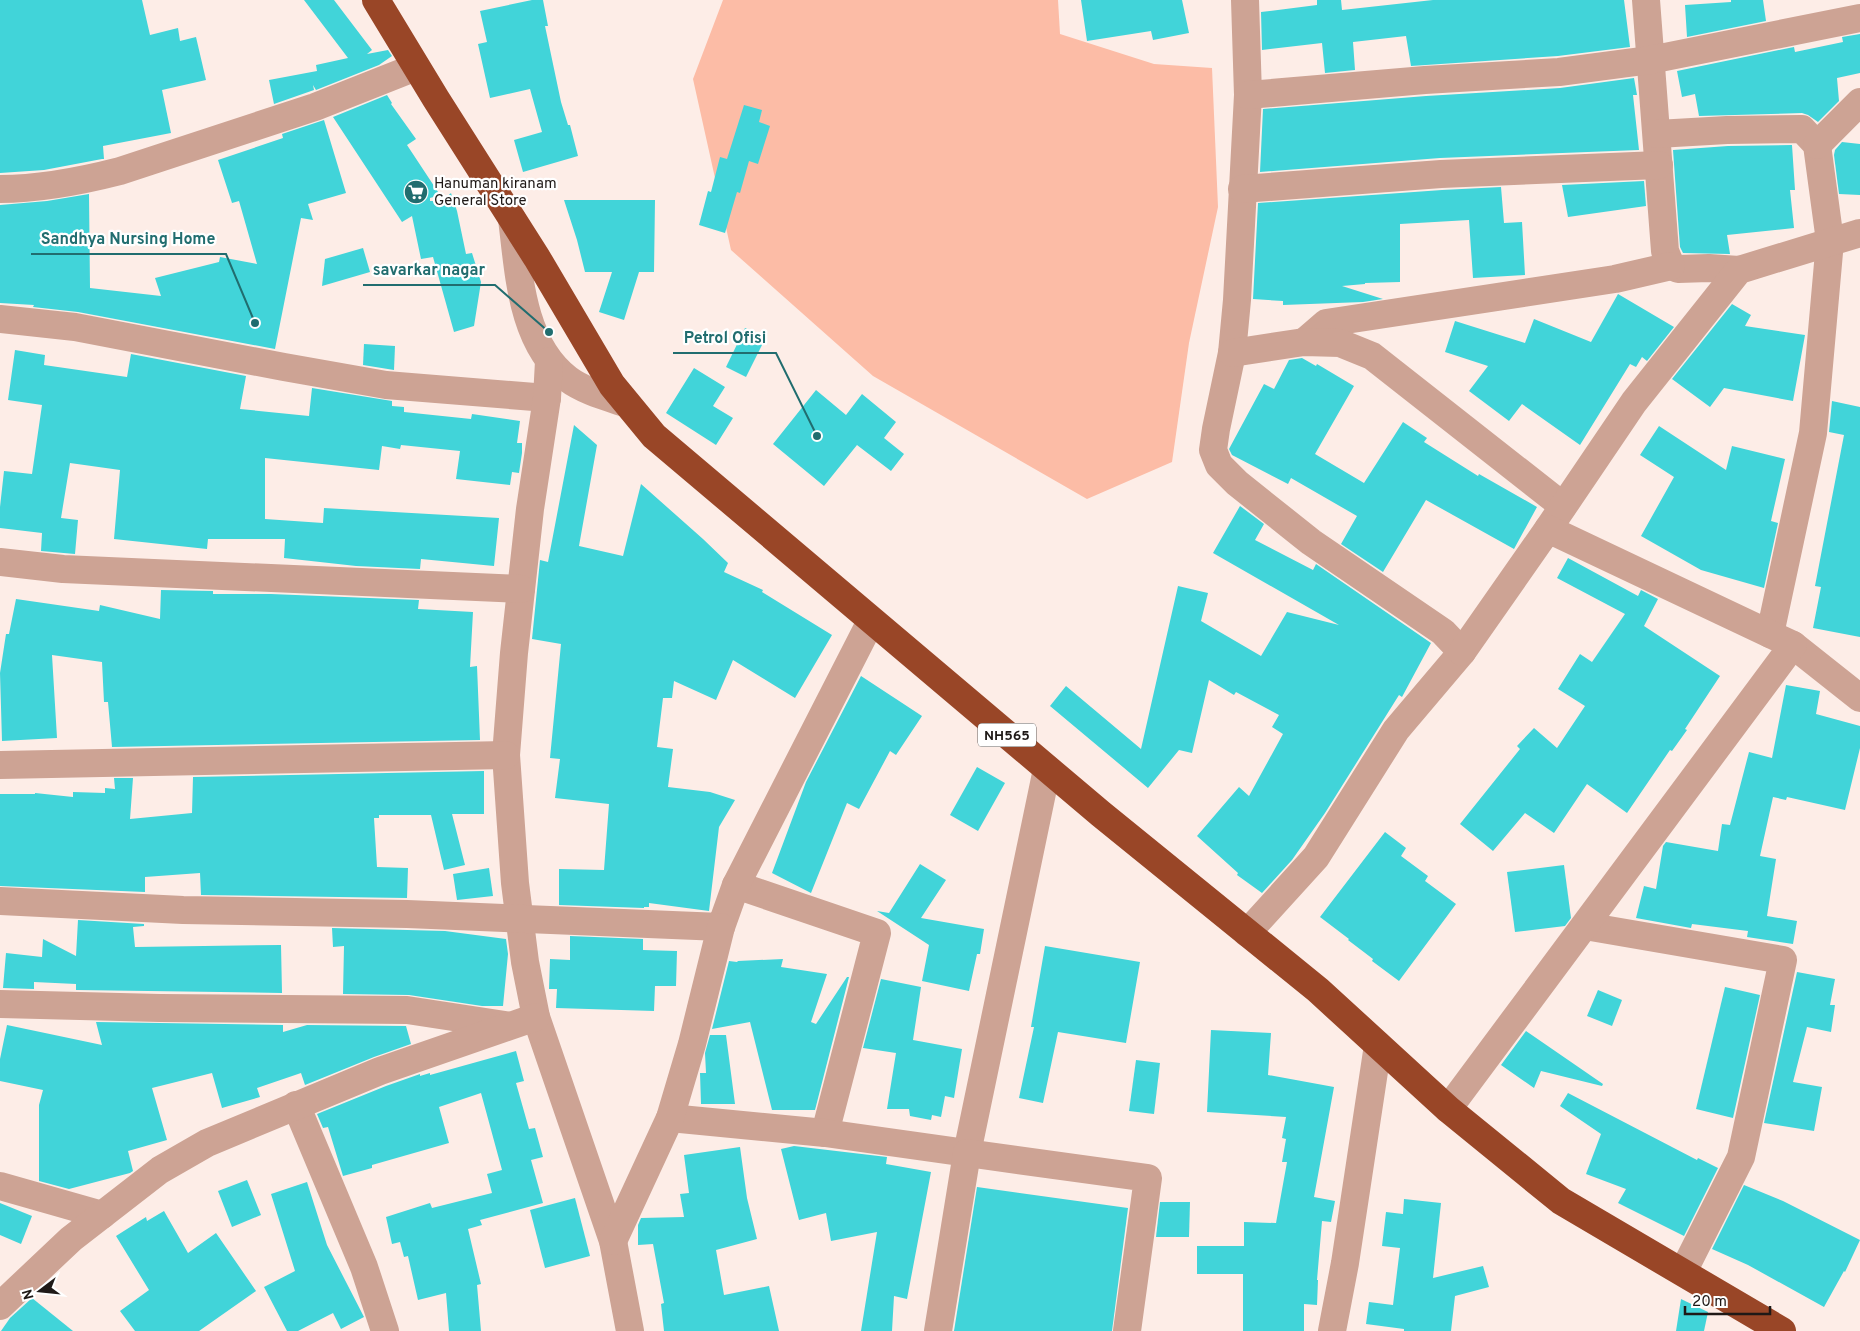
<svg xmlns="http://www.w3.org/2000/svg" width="1860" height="1331" font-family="Overpass,sans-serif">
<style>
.green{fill:#fcbca6}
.building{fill:#41d4d9}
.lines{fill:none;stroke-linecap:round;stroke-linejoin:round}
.street{stroke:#cda394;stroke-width:28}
.highway{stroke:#994627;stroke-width:28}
.labels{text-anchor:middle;stroke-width:4.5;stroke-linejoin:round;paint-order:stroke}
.shield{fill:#fff;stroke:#625e5d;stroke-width:1}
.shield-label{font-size:14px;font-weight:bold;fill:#1f1917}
.poi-label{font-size:15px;fill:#1f1917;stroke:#fff;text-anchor:start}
.leader{fill:none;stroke:#216d6f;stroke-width:2}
.callout-dot{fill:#216d6f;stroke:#fff;stroke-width:2}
.callout-label{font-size:16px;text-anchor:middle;font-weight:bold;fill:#216d6f;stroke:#fff;stroke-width:4.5;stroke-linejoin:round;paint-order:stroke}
</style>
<rect width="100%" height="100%" fill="#fdede7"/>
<!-- green -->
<path class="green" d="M723,0h335l2,34 94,30 58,4 6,139 -29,136 -17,119 -85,37 -214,-123 -142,-126 -38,-171z"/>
<!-- building -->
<g class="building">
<path d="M0,0h142l8,35 28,-7 2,13 16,-4 10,43 -44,10 9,43 -68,13 1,13h-2l-58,11 -44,3z"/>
<path d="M304,0h30l38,50 -5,4 21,-4 4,6 -13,9 -63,25 -3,-5 1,5 -40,14 -5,-24 48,-9 -1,-6 32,-7z"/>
<path d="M532,0h11l5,26h-3l16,76 7,23h2l8,31 -55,16 -9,-32 28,-8 -12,-43 -40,9 -12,-54 9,-2 -7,-31z"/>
<path d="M1081,0h101l7,33 -36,7 -2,-9 -64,10z"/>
<path d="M1317,0h24l1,10 91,-10h191l6,47 -72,9 -147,10 -5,-30 -53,6 2,28 -30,3 -3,-30 -60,7 -1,-38 56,-7z"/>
<path d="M1731,0h32l3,21 -79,16 -2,-32 46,-3z"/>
<path d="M1860,34v39l-23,5 2,23 -21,21 -10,-7 -6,-2 -103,3 -4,-22 -13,3 -5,-26 117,-24 1,5 48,-10 -1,-5z"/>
<path d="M1634,78l3,17h-4l6,55 -199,8 -180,14 3,-63 163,-13 134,-8z"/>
<path d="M387,95l5,8 -1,1 25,35 -9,6 33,50 -10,3v3h12l9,-8 6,18 9,43 6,-1 9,29 -7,44 -20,6 -21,-75 -12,2 -9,-43 -10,6 -69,-105z"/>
<path d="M744,105l18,5 -3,12 11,4 -12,38 -9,-3 -9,32 -3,-1 -12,41 -26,-8 9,-34 3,1 9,-35 7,2z"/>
<path d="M324,120l22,73 -38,11 5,16 -12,-2 -26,131 -197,-37 -45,-5 1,-2 -34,-2v-98l47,-4 42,-7 1,94 71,8 -6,-18 64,-16 1,-5 37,7 -18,-63 -7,2 -14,-43 65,-22 -1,-4z"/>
<path d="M1842,142l18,2v51l-21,-1 -5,-39 1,-5z"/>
<path d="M1792,145l3,45h-5l4,38 -67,7 3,19 -47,-1 -3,-6 -7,-97 55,-4z"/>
<path d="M1644,181l2,25 -78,11 -6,-32z"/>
<path d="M1501,187l3,36 18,-1 3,53 -52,3 -4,-58 -69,4v58l-35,1v1l-23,2 41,13 -20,3 -80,3v-4l-30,-2 5,-96 184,-13z"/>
<path d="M564,200h91l-1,72h-15l-15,48 -25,-8 13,-40h-27l-8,-32z"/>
<path d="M363,248l7,24 -48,14 3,-27z"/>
<path d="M1618,294l56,33 -27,34 -5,-4 -6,10 -6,-3 -50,81 -58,-41 -13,17 -40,-30 19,-25 -43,-14 10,-31 70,22 9,-24 57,23z"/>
<path d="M1732,304l19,11 -6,11 60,9 -12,66 -69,-13 -14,19 -38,-28z"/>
<path d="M745,328l21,9 -20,40 -20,-10z"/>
<path d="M364,344l31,2 -1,24 -31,-5z"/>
<path d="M15,350l30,5 -1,10 83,12 4,-23 115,22 -6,33 69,7 3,-28 80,13v5l12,1v5l67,7 1,-5 48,7 -3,22h5v10l-3,20 -7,-1 -2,13 -54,-6 4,-28 -59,-6 -1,4 -18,-3 -3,24 -114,-12v61l58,4 1,-15 175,10 -5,48 -73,-7 -1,10 -64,-3 -72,-8 1,-19h-77l-1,10 -93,-10 6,-69 -50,-7 -9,55 17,2 -3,34 -34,-3 1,-18 -42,-5v-21l4,-36 28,3 10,-69 -34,-5z"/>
<path d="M1302,358l14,8 1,-2 37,22 -39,68 49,29 39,-61 24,16 -3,4 54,34 1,-2 58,33 -23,42 -88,-49 -43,72 -42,-28 16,-28 -66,-38 -3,6 -56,-29 -3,-6 35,-65 10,5 15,-29z"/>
<path d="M694,368l31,19 -12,19 20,12 -17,27 -50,-32z"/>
<path d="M816,390l30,25 16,-21 34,28 -12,16 20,16 -13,17 -34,-26 -33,41 -51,-42z"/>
<path d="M1832,401l28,6v230l-47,-9 8,-41 -6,-1 29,-151 -15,-3z"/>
<path d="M574,425l23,20 -18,101 44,10 18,-72 62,55 25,24 -4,9 39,18 -1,2 70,43 -37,63 -62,-38 -17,40 -42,-19 -2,17h-9l-6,49 16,2 -5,38 42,5 25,8 -16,27 -10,84 -60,-8v4h-5v1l-85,-3v-36l45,1 5,-66 -54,-6 5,-39 -10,-1 11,-114 -29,-5 8,-79 8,2z"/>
<path d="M1659,426l67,44 6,-24 53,13 -14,62 7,2 -14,65 -63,-18 -60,-34 33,-59 -34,-22z"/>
<path d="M1240,506l24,18 -9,16 58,30 3,-6 115,79 -29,54 -3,-2 -74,118 -33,47 -30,33 -25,-18 1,-2 -41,-37 42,-49 10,9 34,-62 -11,-7 7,-12 -43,-23 -2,3 -25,-15 -17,73 -13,-3 -31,38 -98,-82 16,-20 75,63 37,-163 30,7 -7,28 60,35 26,-44 52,13 -126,-72z"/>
<path d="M1568,558l70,38 3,-6 17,9 -14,27 76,50 -35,53 2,1 -15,21 -2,-1 -43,63 -40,-29 -33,49 -29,-20 -32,38 -33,-27 60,-75 -3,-3 17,-18 23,20 28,-42 -27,-17 22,-35 12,8 33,-48 -68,-36z"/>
<path d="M161,590l52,1v3h58l148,6 -1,9 55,3 -3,55 7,-1 3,74 -368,7 -4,-45h-4l-2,-40 -50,-7 5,83 -55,3 -2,-68 6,-39h3l7,-35 83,12 1,-6 60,14z"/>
<path d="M861,676l61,40 -26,39 -6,-4 -31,58 -12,-6 -36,90 -39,-20 34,-91z"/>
<path d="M1786,685l34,6 -4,23 44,12v22l-15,62 -58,-13 -1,3 -13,-3 -13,59 16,3 -9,57 30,5 -4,23 -46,-7 1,-6 -56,-7 -1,4 -55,-10 8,-32 12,3 7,-43 3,-4 52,9 4,-27 8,1 19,-73 23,6z"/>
<path d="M977,767l28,16 -27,48 -28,-16z"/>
<path d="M484,771v43h-32l13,51 -21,5 -13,-55h-52v3h-5l3,49 31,1 -1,30 -206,-3 -1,-22 -55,4v15l-145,-6v-92h35v-1l38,4v-5l32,1v-5l10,1 -1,-11h19l-3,41 62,-6 1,-36z"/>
<path d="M1385,832l21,16 -5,8 27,20 -3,5 31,23 -57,77 -27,-20 1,-2 -25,-19 1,-1 -29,-22z"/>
<path d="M920,864l26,16 -25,38 63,11 -4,25h-3l-8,37 -47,-10 7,-36 -52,-34 12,2z"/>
<path d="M1564,865l7,53 -6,8 -50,6 -8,-60z"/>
<path d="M489,868l4,28 -36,4 -4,-26z"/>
<path d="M78,920l66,4v2l-11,1 2,20 146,-2 1,48 -206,-3v-6l-42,-2v7l-31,-1 3,-35 36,4 1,-18 33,17z"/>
<path d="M332,928l113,3 61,8 2,15 -5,52h-21l-73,-11 -66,-1 1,-48 -11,1z"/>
<path d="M570,936l73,3v11l34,1 -1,35h-21l-1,25 -98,-3 1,-19h-8l1,-30 20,1z"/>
<path d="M1045,946l95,16 -14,81 -68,-11 -15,71 -24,-5 15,-71h-3z"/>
<path d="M783,959l-2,8 46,7 -16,48 5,2 31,-47h2l-34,133h-43l-22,-88 -38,7 17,-68 8,1 1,-1z"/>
<path d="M1797,972l38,7 -5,26h5l-4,27 -24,-5 -14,55 29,5 -8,44 -50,-8z"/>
<path d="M881,979l40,8 -8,53 49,9 -8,49 -9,-2 -4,21 -9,-2 -1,5 -21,-4 -1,-7h-22l9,-56 -33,-5z"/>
<path d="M1725,987l35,8 -27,123 -37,-9z"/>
<path d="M1598,990l24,10 -10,26 -25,-10z"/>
<path d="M96,1022l187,3v7l24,-7 99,1 5,18 -37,13 -69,28 -4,-12 -44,15 3,9 -38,11 -10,-35 -60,15 15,52 -39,11 5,20 -3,2 -61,16 -30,-8v-76l4,-15 -43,-9v-22l7,-34 95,20z"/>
<path d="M1211,1030l60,3 -3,42 66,12 -20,110 21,4 -4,21 -9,-1 -5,59h1l-1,25 -13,-1v27h-61v-57h-46v-28h47v-24l32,1 11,-61h-5l4,-23 -4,-1 4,-21 -79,-5z"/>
<path d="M1526,1031l77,53 -1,2 -61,-15 -7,17 -33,-23z"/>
<path d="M710,1035h16l9,69h-34l-1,-31h6l-1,-20z"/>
<path d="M516,1051l8,30 -8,2 13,46 6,-1 8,29 -12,3 12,43 -63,17 2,5 -14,4 13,55 -4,1 4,46h-32l-3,-38 -28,7 -10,-44 -4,1 -4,-15 -8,2 -6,-27 44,-14 2,5 60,-15 -5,-19 15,-4 -21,-77 -42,14 10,36 -77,22v3l-29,8 -15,-49 -5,1 -6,-14 69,-28 34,-12v2l10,-3v2z"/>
<path d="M1136,1060l24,3 -6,51 -25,-3z"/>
<path d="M1568,1093l129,67 1,-2 20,10 -34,68 -66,-33 8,-14 -40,-15 15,-40 -41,-28z"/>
<path d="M794,1146l93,11 -1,7 45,8 -24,127 -13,-3 -2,35h-31l16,-99 -46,9 -5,-28 -27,7 -18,-71z"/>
<path d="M740,1147l7,51 10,41 -41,11 8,45 45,-9 10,45h-115l-3,-27 3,-1 -11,-59 -15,1v-20l3,-7 43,-1 -4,-23 9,-1 -5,-38z"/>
<path d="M247,1180l14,35 -29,12 -14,-36z"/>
<path d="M307,1182l20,63 37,72 -23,12 -8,-16 -35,18h-11l-23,-44 31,-16 -24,-77z"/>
<path d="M1744,1185l39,16 77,39 -15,32 -1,-1 -20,36 -76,-42 -36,-16z"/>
<path d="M977,1187l151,21 -16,123h-158z"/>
<path d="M575,1198l15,58 -45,12 -15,-58z"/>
<path d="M1404,1199l37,4 -8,75 50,-12 6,21 -34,9 -4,35h-47v-2l-38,-5 3,-22 24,3 7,-57 -18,-2 4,-34 17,2z"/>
<path d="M1160,1202h30l-1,35h-33z"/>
<path d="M0,1203l32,13 -11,28 -21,-9z"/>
<path d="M164,1211l24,42 28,-20 40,58 -57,40h-64l-15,-20 29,-21 -33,-54 30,-19 1,4z"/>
<path d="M32,1298l41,33h-72l9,-13z"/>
<path d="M1681,1299l27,13 -4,19h-28z"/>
</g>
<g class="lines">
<!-- street -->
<g class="street">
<path d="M1245,0l3,95 -11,205 -5,53 -16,76 -3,21 6,15 18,18 74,59 132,90 19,20 -66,78 -80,127 -69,76"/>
<path d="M1646,0l19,251 6,15 7,3 31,-1 30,2"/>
<path d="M1248,95l177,-15 134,-8 91,-12 210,-42"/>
<path d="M1657,134l70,-4 75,-1 15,16 13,96 -17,192 -43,201"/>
<path d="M1817,145l43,-43"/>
<path d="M0,189c41,0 81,-8 120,-18l195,-64 101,-40"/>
<path d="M1242,189l199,-15 218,-9"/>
<path d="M512,219c7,55 9,124 56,160 16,12 39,18 57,24"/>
<path d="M0,319l75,8 209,40 102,18 161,13"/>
<path d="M1304,342l22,-19 289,-44 56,-13"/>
<path d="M1232,353l72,-11 36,1 32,13 191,150"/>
<path d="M549,361l-2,37 -17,111 -16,144 -8,102 9,128 10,79 11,55 77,224 17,90"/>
<path d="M1548,529l86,-127 105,-132 121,-37"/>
<path d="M0,562l63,7 458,20"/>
<path d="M1793,645l67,53"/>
<path d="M0,765l506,-10"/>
<path d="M736,885l141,48 -52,200"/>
<path d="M0,901l183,9 224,4 314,13 15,-42 135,-264"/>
<path d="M1585,926l198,34 -42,197 -58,115"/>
<path d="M0,1004l160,4 247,2 98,15"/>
<path d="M296,1105l68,162 21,64"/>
<path d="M1448,1109l345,-464 -245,-116 -86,123"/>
<path d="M670,1118l155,15 142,20 80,-384"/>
<path d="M0,1186l102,29"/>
<path d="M613,1241l57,-123 22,-74 29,-117"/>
<path d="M0,1306l71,-67 89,-69 47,-27 173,-72 156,-54"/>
<path d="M938,1331l29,-178 181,25 -21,153"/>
<path d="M1332,1331l13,-68 33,-218"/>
</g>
<!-- highway -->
<path class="highway" d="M376,0l60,99 101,159 75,127 42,51 447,378 217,176 130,119 113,92 221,130"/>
</g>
<!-- icons -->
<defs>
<g id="supermarket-disc" transform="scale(1.25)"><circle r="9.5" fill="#216d6f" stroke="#fff"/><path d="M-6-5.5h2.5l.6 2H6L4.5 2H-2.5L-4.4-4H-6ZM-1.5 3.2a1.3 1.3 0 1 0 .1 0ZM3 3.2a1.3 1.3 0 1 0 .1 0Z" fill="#fff"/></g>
</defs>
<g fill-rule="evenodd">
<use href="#supermarket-disc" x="416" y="192"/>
</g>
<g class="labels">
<!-- shield labels -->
<rect class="shield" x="978" y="723.5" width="58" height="23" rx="4"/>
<g class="shield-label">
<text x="1007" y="740">NH565</text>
</g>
<!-- poi labels -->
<g class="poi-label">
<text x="434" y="188">Hanuman kiranam<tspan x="434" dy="17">General Store</tspan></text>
</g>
</g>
<!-- callouts -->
<path class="leader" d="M255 323L226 254H31M549 332L495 285H363M817 436L776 353H673"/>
<g class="callout-dot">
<circle cx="255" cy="323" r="5"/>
<circle cx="549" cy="332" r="5"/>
<circle cx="817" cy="436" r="5"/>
</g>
<g class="callout-label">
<text x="128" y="244">Sandhya Nursing Home</text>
<text x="429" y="275">savarkar nagar</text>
<text x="725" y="343">Petrol Ofisi</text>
</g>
<!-- north arrow -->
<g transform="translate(40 1291) rotate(254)" stroke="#ffffff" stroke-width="4" paint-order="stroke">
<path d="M0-4L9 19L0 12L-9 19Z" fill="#1f1917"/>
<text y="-8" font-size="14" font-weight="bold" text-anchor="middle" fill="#1f1917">N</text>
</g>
<!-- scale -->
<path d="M1685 1306v8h85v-8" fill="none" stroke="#1f1917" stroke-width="2.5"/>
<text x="1692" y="1306" font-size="15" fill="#1f1917" stroke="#ffffff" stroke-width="4" paint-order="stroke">20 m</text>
</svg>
